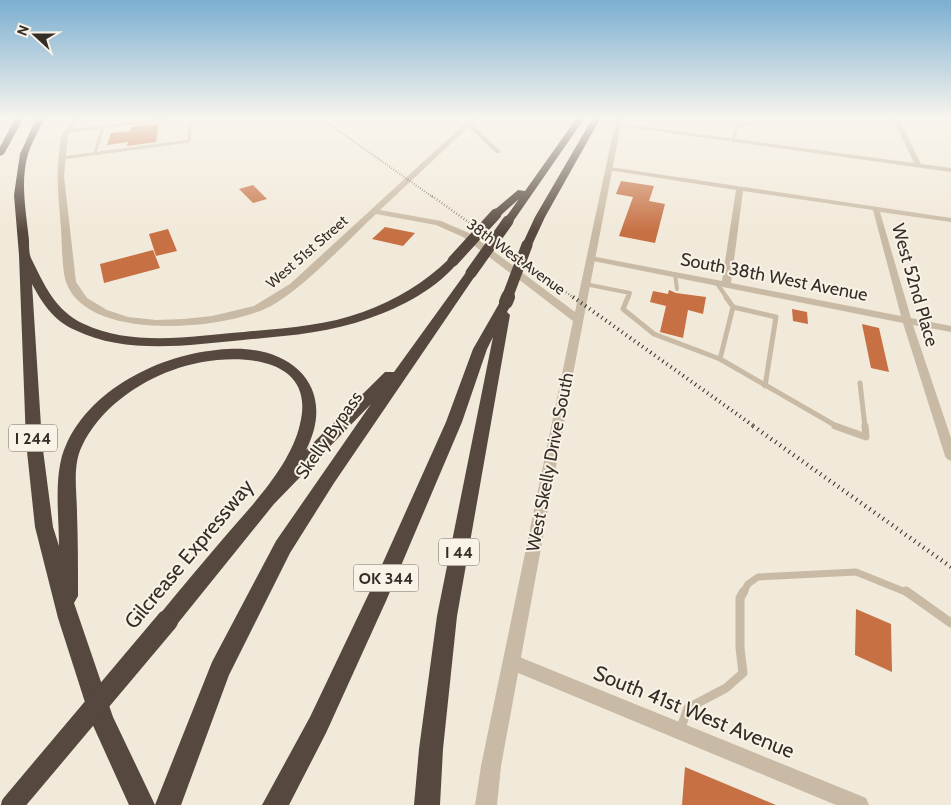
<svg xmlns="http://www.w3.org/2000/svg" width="951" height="805" font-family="Cabin,sans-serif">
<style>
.building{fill:#c67043}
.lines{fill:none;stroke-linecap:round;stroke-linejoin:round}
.service-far4{stroke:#c9baa5;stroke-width:3}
.service-far3{stroke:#c9baa5;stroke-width:4}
.service-far2{stroke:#c9baa5;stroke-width:5}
.service-far1{stroke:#c9baa5;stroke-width:7}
.service{stroke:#c9baa5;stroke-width:9}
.minor{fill:#c9baa5;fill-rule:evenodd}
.tertiary{fill:#c9baa5;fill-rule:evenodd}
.motorway{fill:#56483e;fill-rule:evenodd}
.rail-far3{stroke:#352d27;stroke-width:2;stroke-dasharray:0.5 2;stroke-linecap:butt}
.rail-far2{stroke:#352d27;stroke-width:2.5;stroke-dasharray:0.5 2.5;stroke-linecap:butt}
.rail-far1{stroke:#352d27;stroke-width:4;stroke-dasharray:1 4;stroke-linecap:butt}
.rail{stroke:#352d27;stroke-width:4.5;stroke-dasharray:1 4.5;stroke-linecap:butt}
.motorway-bridge-far2{stroke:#56483e;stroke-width:11}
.motorway-bridge-far1{stroke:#56483e;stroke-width:14}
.motorway-bridge{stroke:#56483e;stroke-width:22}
.labels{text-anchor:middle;stroke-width:4;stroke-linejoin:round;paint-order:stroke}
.far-street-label{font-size:15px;fill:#352d27;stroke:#f9f2e6}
.shield{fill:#f9f2e6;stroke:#706860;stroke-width:1}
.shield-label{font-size:16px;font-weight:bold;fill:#352d27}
.street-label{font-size:18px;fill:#352d27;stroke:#f9f2e6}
.near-street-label{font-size:21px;fill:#352d27;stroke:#f9f2e6}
</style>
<rect width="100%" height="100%" fill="#f1e9d9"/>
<!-- building -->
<g class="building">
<path d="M159,124l-3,18 -29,4 1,-4 -21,3 4,-12 19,-2 1,-4z"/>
<path d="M621,181l33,5 -5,15 16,3 -10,39 -36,-7 14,-39 -17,-3z"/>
<path d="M253,185l14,14 -14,4 -14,-14z"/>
<path d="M385,227l30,6 -12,13 -31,-7z"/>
<path d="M168,229l9,22 -21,5 -7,-22z"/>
<path d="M153,250l7,18 -56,15 -4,-19z"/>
<path d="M669,290l7,3 30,4 -3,17 -15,-4 -5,28 -23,-6 6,-26 -16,-4 3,-11 15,3z"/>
<path d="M792,309l15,3 1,12 -15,-3z"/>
<path d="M862,324l17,4 10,44 -18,-4z"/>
<path d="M856,609l35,15 1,48 -37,-17z"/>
<path d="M685,767l91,38h-94z"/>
</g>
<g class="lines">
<!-- service-far4 -->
<g class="service-far4">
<path d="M737,127l19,-5 2,-1 -1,-2"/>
<path d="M69,131l100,-12"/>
<path d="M733,141l5,-22"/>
<path d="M95,153l8,-26"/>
<path d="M62,158l127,-17 2,-22"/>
</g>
<!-- service-far3 -->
<g class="service-far3">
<path d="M675,274l2,15"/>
<path d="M716,282l11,16"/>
<path d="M585,284l45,9 -2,5"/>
</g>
<!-- service-far2 -->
<g class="service-far2">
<path d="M628,297l-5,12 31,25 66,25 118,68"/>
<path d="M726,297l7,10"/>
<path d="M720,359l13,-52 43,10 -11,69"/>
<path d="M860,383l5,44"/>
</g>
<!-- service-far1 -->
<g class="service-far1">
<path d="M835,426l31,11 -1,-11"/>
<path d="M743,593l5,-9 10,-7 98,-5 52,21"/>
</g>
<!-- service -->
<g class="service">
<path d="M906,591l45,32"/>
<path d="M680,730l8,-22 38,-20 17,-15 -3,-25v-50l4,-7"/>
</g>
<!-- minor -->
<g class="minor">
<path d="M893,119h6l22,45 30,4v4l-337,-47 3,-2 297,40z"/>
<path d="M467,123h4l29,28v2h-4l-29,-28z"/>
<path d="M610,167l341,51v4l-71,-10 31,106 40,8v6l-38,-7 38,113v23l-4,-2 -2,-3 -42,-133 -315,-63v-4h3l131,25 14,-91 -128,-20 -1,-1zM743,191l130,19 28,106 -170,-33z"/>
<path d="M512,654l354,144 3,7h-33l-330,-137 -2,-6 2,-6z"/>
</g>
<!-- tertiary -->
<path class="tertiary" d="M73,119h6l-11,17 -4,40 12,106 11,16 20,12 21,7 28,3 28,-1 28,-3 42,-10 36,-22 180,-165h7l-97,91 61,11 28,12 106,79 41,-193h6l-49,255 -72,392 -4,39h-22l6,-39 92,-445 -110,-84 -27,-12 -60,-11c-30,28 -70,72 -105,92 -45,24 -184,37 -205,-24 -4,-12 -4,-39 -5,-53 -2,-26 -5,-50 -2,-75 1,-6 1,-14 3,-19 3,-6 8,-11 11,-16z"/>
<!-- motorway -->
<g class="motorway">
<path d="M15,119h8l-19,35 -4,2v-9z"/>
<path d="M36,119h8c-5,11 -12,23 -16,35 -8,27 -2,58 1,86 0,5 0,14 2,18 13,26 24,53 53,66 48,23 110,12 160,8 40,-4 81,-6 119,-20 33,-12 61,-29 86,-53l4,-1 6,3c-21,27 -57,46 -89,57 -41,15 -84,18 -127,22 -54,5 -117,15 -168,-10 -21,-9 -33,-27 -43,-46l10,158 11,85 6,19c0,-30 -6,-73 7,-101 27,-60 101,-93 162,-96 63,-4 110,38 78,101l79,-78h9l73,-101 4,-1 6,3 -143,210 -44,70 -61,122 -48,130h-26l57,-143 64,-121 95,-137 -97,100 -100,124 -7,3 -7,-3 -3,-7 3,-7c22,-27 45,-54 68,-81 27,-31 63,-69 72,-109 19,-77 -83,-71 -127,-54 -37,13 -74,40 -91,76 -10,20 -5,46 -5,67 1,28 1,55 1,83l-4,7 39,114 42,88h-26l-38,-84 -33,-103 -23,-91 -9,-85 -7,-187 -5,-60 6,-41z"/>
<path d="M576,119h8l-72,104 -4,1 -5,-3 16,-22 -19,17h-8v-4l26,-22 7,1z"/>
<path d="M592,119h8l-55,98 -13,28 -5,3 -4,-1 -1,-2 13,-28z"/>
<path d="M506,298l6,4 -5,10 3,3 -53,301 -14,133 -3,56h-26l5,-56 18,-133 56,-279 -6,12 -25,73 -76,179 -60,132 -37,72h-27l48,-88 62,-130 74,-165 27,-73 27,-47z"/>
</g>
<!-- rail-far3 -->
<path class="rail-far3" d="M322,119l112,79"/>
<!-- rail-far2 -->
<path class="rail-far2" d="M432,196l142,102"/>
<!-- rail-far1 -->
<path class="rail-far1" d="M573,297l182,130"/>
<!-- rail -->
<path class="rail" d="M753,426l198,141"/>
<!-- motorway-bridge-far2 -->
<g class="motorway-bridge-far2">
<path d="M453,261l43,-47"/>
<path d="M471,273l37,-52"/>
<path d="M507,298l20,-53"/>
</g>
<!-- motorway-bridge-far1 -->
<path class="motorway-bridge-far1" d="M506,302l2,-5"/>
<!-- motorway-bridge -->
<path class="motorway-bridge" d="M12,805l155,-184"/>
</g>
<!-- sky -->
<linearGradient id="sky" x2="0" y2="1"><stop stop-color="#7bafd1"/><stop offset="0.51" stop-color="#f9f5ee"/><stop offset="1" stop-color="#f9f5ee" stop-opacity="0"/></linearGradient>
<rect width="951" height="232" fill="url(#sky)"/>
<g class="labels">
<!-- far-street labels -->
<g class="far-street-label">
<text transform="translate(307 252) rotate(-41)" y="5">West 51st Street</text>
<text transform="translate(516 257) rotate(36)" y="5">38th West Avenue</text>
</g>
<!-- shield labels -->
<g class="shield">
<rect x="9" y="424.5" width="48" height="27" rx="4"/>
<rect x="439" y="538.5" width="40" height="27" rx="4"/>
<rect x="353.5" y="564.5" width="65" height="27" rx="4"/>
</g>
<g class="shield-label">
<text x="33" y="444">I 244</text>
<text x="459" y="558">I 44</text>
<text x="386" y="584">OK 344</text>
</g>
<!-- street labels -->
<g class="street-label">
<text transform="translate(774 277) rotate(11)" y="6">South 38th West Avenue</text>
<text transform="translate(915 285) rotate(74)" y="6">West 52nd Place</text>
<text transform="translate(329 435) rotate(-55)" y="6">Skelly Bypass</text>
<text transform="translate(550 462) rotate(-79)" y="6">West Skelly Drive South</text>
</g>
<!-- near-street labels -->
<g class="near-street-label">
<text transform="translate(189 554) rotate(-50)" y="7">Gilcrease Expressway</text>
<text transform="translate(694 712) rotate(22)" y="7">South 41st West Avenue</text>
</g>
</g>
<!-- north arrow -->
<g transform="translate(35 35) rotate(291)" stroke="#f9f2e6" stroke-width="4" paint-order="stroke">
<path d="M0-4L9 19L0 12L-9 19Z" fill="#352d27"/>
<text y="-8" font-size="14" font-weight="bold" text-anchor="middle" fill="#352d27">N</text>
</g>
</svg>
